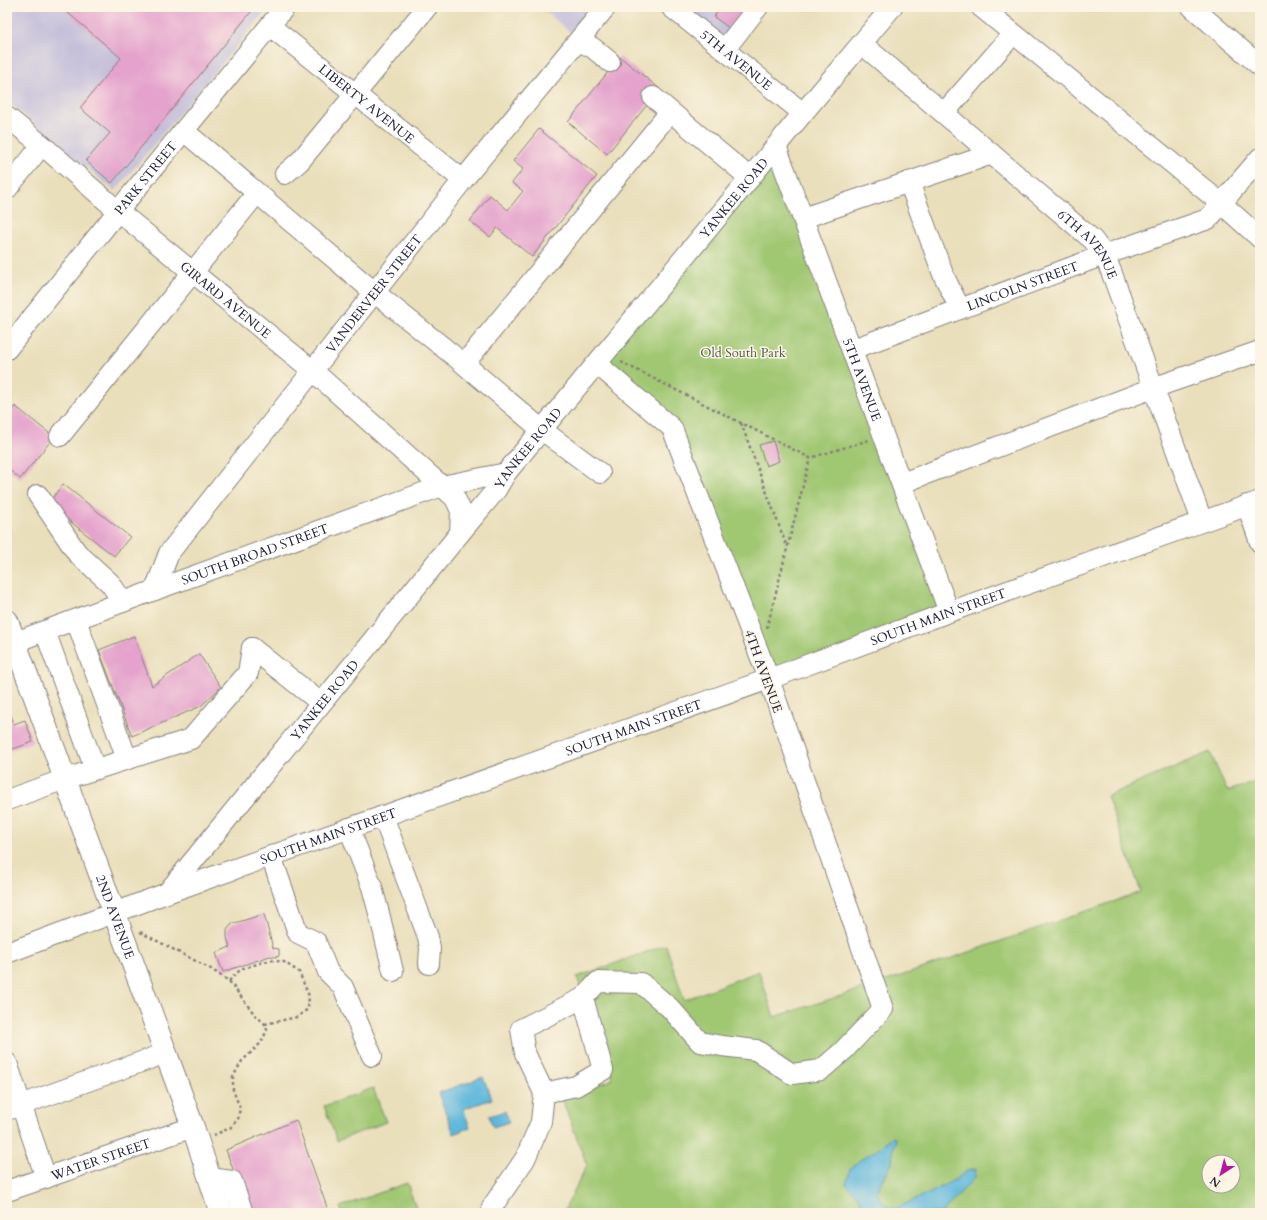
<svg xmlns="http://www.w3.org/2000/svg" width="1267" height="1220" font-family="Cardo,serif">
<style>
.industrial{fill:#c5c0da}
.green{fill:#a0c772;stroke:#617456;fill-rule:evenodd}
.water{fill:#5eb8dc;stroke:#406d8c}
.building{fill:#e4a2cc}
.lines{fill:none;stroke-linecap:round;stroke-linejoin:round}
.minor-casing{stroke:#86807b;stroke-width:22}
.major-casing{stroke:#86807b;stroke-width:24}
.path{stroke:#86807b;stroke-width:2.5;stroke-dasharray:3 3;stroke-linecap:butt}
.minor{stroke:#fff;stroke-width:20}
.major{stroke:#fff;stroke-width:22}
.labels{text-anchor:middle;stroke-width:3;stroke-linejoin:round;paint-order:stroke}
.street-label{font-size:13px;fill:#22223b;stroke:#fcf5e5}
.park-label{font-size:13px;fill:#4e5c4e;stroke:#fcf5e5}
</style>
<rect width="100%" height="100%" fill="#fcf5e5"/>
<filter id="ink" filterUnits="userSpaceOnUse"><feTurbulence type="fractalNoise" baseFrequency=".025" numOctaves="2"/><feDisplacementMap in="SourceGraphic" scale="8" xChannelSelector="R" yChannelSelector="G"/><feConvolveMatrix kernelMatrix="1 2 1 2 8 2 1 2 1" color-interpolation-filters="sRGB"/></filter>
<filter id="wash" filterUnits="userSpaceOnUse"><feTurbulence type="fractalNoise" baseFrequency=".012" numOctaves="4" result="noise"/><feDisplacementMap in="SourceGraphic" scale="16" xChannelSelector="R" yChannelSelector="G"/><feGaussianBlur stdDeviation="0.9" result="paint"/><feColorMatrix in="noise" values="0 0 0 0 0 0 0 0 0 0 0 0 0 0 0 0 0 1.4 0 .05"/><feComposite in="paint" operator="in"/></filter>
<g filter="url(#wash)">
<rect width="100%" height="100%" fill="#e9dfbb"/>
<!-- industrial -->
<g class="industrial">
<path d="M7,7h262l-154,184 -108,-90z"/>
<path d="M540,7h49l-19,25z"/>
<path d="M685,7h68l-26,33z"/>
</g>
<!-- green -->
<g class="green">
<path d="M776,146l173,466 -180,67 -97,-251 -75,-64z"/>
<path d="M1210,752l17,39 33,-10v432h-697l24,-48 -25,-66 51,-20 -36,-102 89,-32 18,55 75,-29 15,46 101,-32 266,-93 -34,-96zM1209,1162h24v24h-24z"/>
<path d="M373,1088l13,34 -49,19 -13,-35z"/>
<path d="M407,1183l11,30h-76l-2,-6z"/>
</g>
<!-- water -->
<g class="water">
<path d="M483,1077l9,22 -29,10 7,18 -16,7 -16,-41z"/>
<path d="M505,1111l4,11 -16,5 -4,-11z"/>
<path d="M893,1136l3,4 -3,10 -1,13 -10,17 -5,13 4,8 6,5 9,2 32,-14 28,-15 11,-8 9,-2 -1,8 -33,36h-76l-7,-15 -13,-14 4,-15 10,-9 16,-10z"/>
</g>
<g id="blocks">
<!-- building -->
<g class="building">
<path d="M61,7h194l-143,176 -26,-22 24,-28 -30,-25 41,-50z"/>
<path d="M710,7h41l-18,24 -19,-14 3,-5z"/>
<path d="M620,57l40,32 -53,65 -39,-32z"/>
<path d="M539,129l58,47 -65,81 -35,-29 -7,9 -20,-16 20,-26 18,15 15,-19 -11,-8 11,-14 -10,-8z"/>
<path d="M15,406l39,31 -34,42 -13,-11v-52z"/>
<path d="M773,441l6,20 -13,5 -7,-21z"/>
<path d="M63,484l67,53 -16,19 -66,-52z"/>
<path d="M134,636l18,50 47,-32 22,33 -20,19 -69,30 -33,-86z"/>
<path d="M10,713l4,11 11,-4 8,22 -26,9v-37z"/>
<path d="M264,914l9,34 6,1v7l-4,1 -5,-1 -47,16 -7,-19 14,-6 -3,-9v-8l5,-6z"/>
<path d="M296,1120l33,93h-80l-23,-63z"/>
</g>
</g>
</g>
<g filter="url(#ink)">
<use href="#blocks" fill-opacity="0" stroke="#86807b" stroke-width="1"/>
<g class="lines">
<!-- minor casing -->
<g class="minor-casing">
<g id="minor">
<path id="s1" d="M671,7l132,106"/>
<path d="M981,7l241,197 38,34"/>
<path d="M1192,7l68,59"/>
<path id="s2" d="M270,26l193,154"/>
<path d="M579,41l14,7 17,14"/>
<path id="s3" d="M862,44l231,196 11,15 7,16 91,250"/>
<path d="M724,50l34,-43"/>
<path d="M653,97l97,81"/>
<path d="M944,113l69,-79"/>
<path id="s4" d="M7,117l35,28 76,66 195,160 142,127 6,13 -1,22"/>
<path d="M184,131l190,161 90,72 78,66 58,43"/>
<path id="s5" d="M776,146l173,466"/>
<path d="M285,174l15,-13 127,-154"/>
<path d="M909,182l34,92 17,35"/>
<path d="M7,189l35,-44"/>
<path d="M803,218l189,-64"/>
<path id="s6" d="M7,349l111,-138 167,-204"/>
<path id="s7" d="M853,349l251,-94 104,-36 52,-61"/>
<path d="M464,364l206,-252"/>
<path d="M60,436l197,-243"/>
<path d="M902,483l251,-95 107,-37"/>
<path d="M38,495l39,58 33,30 13,19"/>
<path d="M1247,505l13,37"/>
<path id="s8" d="M155,590l14,-37 294,-373 143,-173"/>
<path d="M76,620l51,139"/>
<path d="M45,631l50,138"/>
<path id="s9" d="M7,645l148,-55 287,-104 64,-13"/>
<path d="M252,648l69,55"/>
<path d="M7,800l58,-21 126,-40 57,-66 4,-25"/>
<path d="M383,816l45,121 2,11 -1,16"/>
<path d="M349,828l23,59 8,30 13,54"/>
<path d="M271,856l27,77 18,9 12,30 15,15 29,69"/>
<path id="s10" d="M167,893l293,-360 36,-43 10,-17 244,-295 53,-65 89,-106"/>
<path id="s11" d="M7,953l160,-60 602,-214 180,-67 311,-111"/>
<path d="M583,998l20,72 -27,16 -32,7 -19,-40 -4,-24 62,-31 15,-16 43,1 29,25 30,34 22,4 34,4 36,24 29,-4 22,-19 40,-42 -114,-330 -97,-251 -75,-64"/>
<path d="M7,1063l39,115"/>
<path d="M7,1110l159,-57"/>
<path d="M210,1178l22,3 11,32"/>
<path id="s12" d="M7,1191l186,-64"/>
<path d="M492,1207l33,-48 16,-37 3,-29"/>
</g>
</g>
<!-- major casing -->
<g class="major-casing">
<g id="major">
<path id="s13" d="M7,621l186,506 28,86"/>
</g>
</g>
<!-- path -->
<g class="path">
<path d="M621,362l189,96 59,-18"/>
<path d="M741,423l46,124"/>
<path d="M767,628l43,-170"/>
<path d="M140,932l71,37 18,12 26,34 10,9 2,6 -6,13 -19,18 -9,16v13l7,18 -2,11 -8,9 -16,7"/>
<path d="M229,981l12,-12 29,-9 14,2 15,10 10,24 -1,13 -11,8 -32,7"/>
</g>
<!-- minor -->
<use href="#minor" class="minor"/>
<!-- major -->
<use href="#major" class="major"/>
</g>
</g>
<g class="labels">
<!-- street labels -->
<g class="street-label">
<text dy="5" stroke="none"><textPath href="#s1" startOffset="84">5TH AVENUE</textPath></text>
<text dy="5" stroke="none"><textPath href="#s2" startOffset="124">LIBERTY AVENUE</textPath></text>
<text dy="5" stroke="none"><textPath href="#s6" startOffset="220">PARK STREET</textPath></text>
<text dy="5" stroke="none"><textPath href="#s10" startOffset="897">YANKEE ROAD</textPath></text>
<text dy="5" stroke="none"><textPath href="#s3" startOffset="303">6TH AVENUE</textPath></text>
<text dy="5" stroke="none"><textPath href="#s7" startOffset="181">LINCOLN STREET</textPath></text>
<text dy="5" stroke="none"><textPath href="#s8" startOffset="370">VANDERVEER STREET</textPath></text>
<text dy="5" stroke="none"><textPath href="#s4" startOffset="285">GIRARD AVENUE</textPath></text>
<text dy="5" stroke="none"><textPath href="#s5" startOffset="249">5TH AVENUE</textPath></text>
<text dy="5" stroke="none"><textPath href="#s10" startOffset="573">YANKEE ROAD</textPath></text>
<text dy="5" stroke="none"><textPath href="#s9" startOffset="264">SOUTH BROAD STREET</textPath></text>
<text dy="5" stroke="none"><textPath href="#s11" startOffset="990">SOUTH MAIN STREET</textPath></text>
<text transform="translate(764 671) rotate(70)" y="5">4TH AVENUE</text>
<text dy="5" stroke="none"><textPath href="#s10" startOffset="249">YANKEE ROAD</textPath></text>
<text dy="5" stroke="none"><textPath href="#s11" startOffset="666">SOUTH MAIN STREET</textPath></text>
<text dy="5" stroke="none"><textPath href="#s11" startOffset="342">SOUTH MAIN STREET</textPath></text>
<text dy="5" stroke="none"><textPath href="#s13" startOffset="315">2ND AVENUE</textPath></text>
<text dy="5" stroke="none"><textPath href="#s12" startOffset="99">WATER STREET</textPath></text>
</g>
<!-- park labels -->
<g class="park-label">
<text x="743" y="357">Old South Park</text>
</g>
</g>
<!-- margin -->
<rect width="1267" height="1220" fill="none" stroke="#fcf5e5" stroke-width="24"/>
<!-- north arrow -->
<g transform="translate(1221 1174) rotate(216)"><circle r="19" fill="#fcf5e5" stroke="#a5a1a1"/>
<path d="M0-3L7 15L0 10L-7 15Z" fill="#b5179e"/>
<text y="-6" font-size="11" font-weight="bold" text-anchor="middle" fill="#22223b">N</text>
</g>
</svg>
